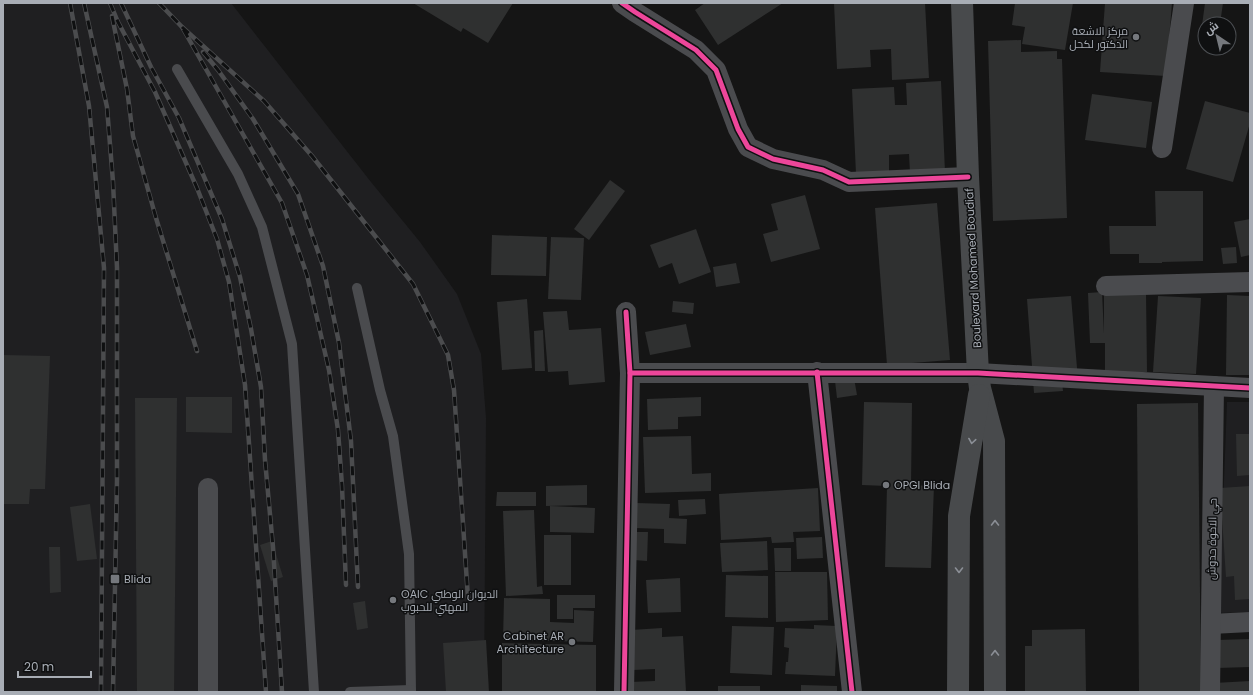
<svg xmlns="http://www.w3.org/2000/svg" width="1253" height="695" font-family="Poppins,Cairo,sans-serif">
<style>
.built{fill:#1f1f21}
.building{fill:#2f3030}
.lines{fill:none;stroke-linecap:round;stroke-linejoin:round}
.lane{stroke:#4a4b4e;stroke-width:10}
.street{stroke:#4a4b4e;stroke-width:20}
.secondary{stroke:#484a4c;stroke-width:22}
.rail-casing{stroke:#4b4c4e;stroke-width:4.5}
.rail{stroke:#0f1011;stroke-width:3;stroke-dasharray:9;stroke-linecap:butt}
.cycleway-casing{stroke:#0f1011;stroke-width:8}
.cycleway{stroke:#ed469a;stroke-width:5}
.oneway{stroke:#8b8f96}
.poi-dot{fill:#75787d;stroke:#0f1011;stroke-width:1.5}
.labels{text-anchor:middle;stroke-width:3;stroke-linejoin:round;paint-order:stroke}
.poi-label{font-size:11px;fill:#a8adb5;stroke:#0f1011;text-anchor:start}
.street-label{font-size:11px;fill:#a8adb5;stroke:#0f1011}
</style>
<rect width="100%" height="100%" fill="#151515"/>
<!-- built -->
<g class="built">
<path d="M3,3h228l140,179 49,60 37,52 24,60 5,64 -2,274h-481z"/>
<path d="M1227,402h23v210l-31,1z"/>
</g>
<!-- building -->
<g class="building">
<path d="M413,3h100l-25,40 -25,-15 -2,4z"/>
<path d="M705,3h78l-65,42 -23,-35z"/>
<path d="M834,3h91l4,75 -37,2 -1,-31 -21,1 1,17 -34,2z"/>
<path d="M1015,3h58l-8,47 -43,-6 3,-17 -13,-2z"/>
<path d="M1105,3h67l-6,73 -66,-4z"/>
<path d="M1205,3h18l-3,21h-15v9h-4z"/>
<path d="M1021,40v12l36,-1v8h5l5,159 -74,3 -5,-180z"/>
<path d="M941,81l4,91 -35,1 -1,-19 -20,1v17l-33,2 -4,-85 42,-2 1,18h12l-1,-22z"/>
<path d="M1092,94l60,8 -6,46 -61,-8z"/>
<path d="M1205,101l45,12v10l-17,59 -47,-13z"/>
<path d="M610,180l15,11 -36,49 -15,-11z"/>
<path d="M1155,191h48v70l-41,1v1h-23v-9h-29l-1,-28h47z"/>
<path d="M805,195l15,54 -49,13 -8,-28 15,-4 -7,-26z"/>
<path d="M937,203l13,157 -63,5 -12,-157z"/>
<path d="M1250,219v36l-9,2 -7,-35z"/>
<path d="M696,229l15,43 -32,12 -7,-21 -13,5 -9,-23z"/>
<path d="M492,235l55,2 -1,39 -55,-1z"/>
<path d="M551,237l33,1 -3,62 -33,-1z"/>
<path d="M1236,247l1,16 -14,1 -2,-16z"/>
<path d="M736,263l4,20 -24,4 -3,-20z"/>
<path d="M1102,292l2,42v-40l42,-1 1,79h-42v-29h-15l-2,-50z"/>
<path d="M1227,295l23,1v79h-24z"/>
<path d="M1071,296l7,84 -16,2 1,9 -29,2 -7,-94z"/>
<path d="M1158,296l43,2 -5,76 -43,-2z"/>
<path d="M527,299l5,69 -30,2 -5,-68z"/>
<path d="M673,301l21,2 -1,11 -21,-2z"/>
<path d="M567,311l2,19 32,-2 4,54 -36,3 -1,-14 -20,1 -5,-60z"/>
<path d="M686,324l5,23 -41,8 -5,-23z"/>
<path d="M543,330l2,41h-10l-1,-40z"/>
<path d="M3,355l47,1 -5,133h-15l-1,15h-26z"/>
<path d="M854,378l3,17 -20,3 -2,-17z"/>
<path d="M186,397h46v36l-46,-1z"/>
<path d="M701,397v19l-23,1v12l-30,1 -1,-31z"/>
<path d="M135,398h42l-3,294h-37z"/>
<path d="M864,402l48,1 -1,83 23,-1 -3,83 -46,-1 2,-81 -25,-1z"/>
<path d="M1198,403l3,289h-62l-2,-288z"/>
<path d="M1236,434h14v41l-13,1z"/>
<path d="M691,436l1,38 19,-1v18l-66,2 -2,-56z"/>
<path d="M587,485v20l-41,1v-20z"/>
<path d="M1250,486v113l-15,1 -1,-24 -8,1 -6,-89z"/>
<path d="M818,488l2,43 -27,1 1,10 -22,1 -1,-6 -50,3 -2,-46z"/>
<path d="M497,492h39v14h-40z"/>
<path d="M705,499l1,15 -27,2 -1,-16z"/>
<path d="M636,503l34,1 -1,14 18,1 -1,25 -22,-1v-14l-29,-1z"/>
<path d="M90,504l7,55 -20,2 -7,-54z"/>
<path d="M550,506l45,2 -1,25 -44,-1z"/>
<path d="M534,510l3,77 5,-1 1,8 -37,2 -3,-85z"/>
<path d="M635,532h13l-1,29 -13,-1z"/>
<rect x="544" y="535" width="27" height="50"/>
<path d="M822,537l1,21 -26,1 -1,-21z"/>
<path d="M272,541l11,36 -12,4 -11,-36z"/>
<path d="M767,541l1,29 -46,2 -2,-29z"/>
<path d="M49,547h11l1,45 -11,1z"/>
<path d="M774,548h17v23h-16z"/>
<path d="M775,572h52l1,48 -52,2z"/>
<path d="M726,575l42,1v42l-43,-1z"/>
<path d="M680,578l1,34 -33,1 -2,-33z"/>
<path d="M557,595h38v13h-22v11h-16z"/>
<path d="M504,598l46,1v23l24,1v-13l20,1 -1,31 -90,-2z"/>
<path d="M365,601l3,27 -11,2 -4,-27z"/>
<path d="M814,625l23,1 -2,50 -50,-2 1,-12h2l1,-14 -5,-1 1,-19 29,1z"/>
<path d="M732,626l42,1 -2,48 -42,-2z"/>
<path d="M662,628v9l21,-1 3,56h-55l-1,-10 25,-1v-12l-22,1 -2,-40z"/>
<path d="M1085,629l1,63h-61v-46h7v-16z"/>
<path d="M1250,639v28l-33,1v-28z"/>
<path d="M486,640l3,52h-43l-3,-49z"/>
<path d="M502,643l94,2v47h-94z"/>
<path d="M1250,681v11h-36v-9z"/>
<path d="M801,685l36,1v6h-36z"/>
<rect x="718" y="686" width="42" height="6"/>
</g>
<g class="lines">
<!-- lane -->
<g class="lane">
<path d="M177,69l61,105 24,53 30,117 22,348"/>
<path d="M357,288l23,102 13,46 16,118 2,138"/>
<path d="M350,692l61,-2"/>
</g>
<!-- street -->
<g class="street">
<path d="M622,3l13,9 61,38 20,20 22,59 10,18 25,12 50,11 26,12 119,-5"/>
<path d="M1162,148l22,-145"/>
<path d="M1106,286l144,-4"/>
<path d="M817,372l35,320"/>
<path d="M630,373h348l272,15"/>
<path d="M1211,624l39,-2"/>
<path d="M208,692v-204"/>
<path d="M624,692l6,-319 -4,-61"/>
<path d="M1210,692l4,-306"/>
</g>
<!-- secondary -->
<g class="secondary">
<path d="M962,3l6,174 10,196 2,15 14,53 1,251"/>
<path d="M958,692l1,-176 20,-121"/>
</g>
<!-- rail casing -->
<g class="rail-casing">
<g id="rail">
<path d="M70,3l19,103 15,162 -3,424"/>
<path d="M84,3l23,104 6,75 4,86v212l-4,212"/>
<path d="M110,3l8,19 37,70 42,96 20,51 12,43 16,103 21,307"/>
<path d="M121,3l30,64 28,51 43,101 18,58 11,52 10,58 4,73 8,87 9,145"/>
<path d="M159,3l23,24 100,176 25,72 22,95 9,60 4,56 4,99"/>
<path d="M112,16l15,73 6,47 23,82 41,133"/>
<path d="M182,27l82,74 48,55 101,128 35,71 6,35 14,208"/>
<path d="M203,52l15,18 35,49 45,75 25,72 16,77 12,98 7,146"/>
</g>
</g>
<!-- rail -->
<use href="#rail" class="rail"/>
<!-- cycleway casing -->
<g class="cycleway-casing">
<g id="cycleway">
<path d="M622,3l13,9 61,38 20,20 22,59 10,18 25,12 50,11 26,12 119,-5"/>
<path d="M817,372l35,320"/>
<path d="M630,373h348l272,15"/>
<path d="M624,692l6,-319 -4,-61"/>
</g>
</g>
<!-- cycleway -->
<use href="#cycleway" class="cycleway"/>
</g>
<!-- one-way arrows -->
<defs><path id="oneway-chevron" d="M-2-3.5L2.5 0L-2 3.5" fill="none" stroke-width="1.6" stroke-linecap="round" stroke-linejoin="round"/></defs>
<g class="oneway">
<use href="#oneway-chevron" transform="translate(972 441) rotate(99)"/>
<use href="#oneway-chevron" transform="translate(995 523) rotate(-90)"/>
<use href="#oneway-chevron" transform="translate(959 570) rotate(90)"/>
<use href="#oneway-chevron" transform="translate(995 653) rotate(-90)"/>
</g>
<!-- markers -->
<g class="poi-dot">
<circle cx="1136" cy="37" r="4"/>
<circle cx="886" cy="485" r="4"/>
<rect x="110" y="574" width="10" height="10" rx="2"/>
<circle cx="393" cy="600" r="4"/>
<circle cx="572" cy="642" r="4"/>
</g>
<g class="labels">
<!-- poi labels -->
<g class="poi-label">
<text x="1128" y="35" text-anchor="end">مركز الاشعة<tspan x="1128" dy="13">الدكتور لكحل</tspan></text>
<text x="894" y="489">OPGI Blida</text>
<text x="124" y="583">Blida</text>
<text x="401" y="598">OAIC الديوان الوطني<tspan x="401" dy="13">المهني للحبوب</tspan></text>
<text x="564" y="640" text-anchor="end">Cabinet AR<tspan x="564" dy="13">Architecture</tspan></text>
</g>
<!-- street labels -->
<g class="street-label">
<text transform="translate(973 268) rotate(-93)" y="4">Boulevard Mohamed Boudiaf</text>
<text transform="translate(1212 539) rotate(-89)" y="4">حي الاخوة حدوش</text>
</g>
</g>
<!-- border -->
<rect width="1253" height="695" fill="none" stroke="#a8adb5" stroke-width="8"/>
<!-- north arrow -->
<g transform="translate(1217 36) rotate(325)"><circle r="19" fill="#0f1011" stroke="#4c4f53"/>
<path d="M0-3L7 15L0 10L-7 15Z" fill="#75787d"/>
<text y="-6" font-size="11" font-weight="bold" text-anchor="middle" fill="#a8adb5">ش</text>
</g>
<!-- scale -->
<path d="M18 671v6h73v-6" fill="none" stroke="#a8adb5" stroke-width="2"/>
<text x="24" y="671" font-size="12" fill="#a8adb5" stroke="#0f1011" stroke-width="3" paint-order="stroke">20 m</text>
</svg>
